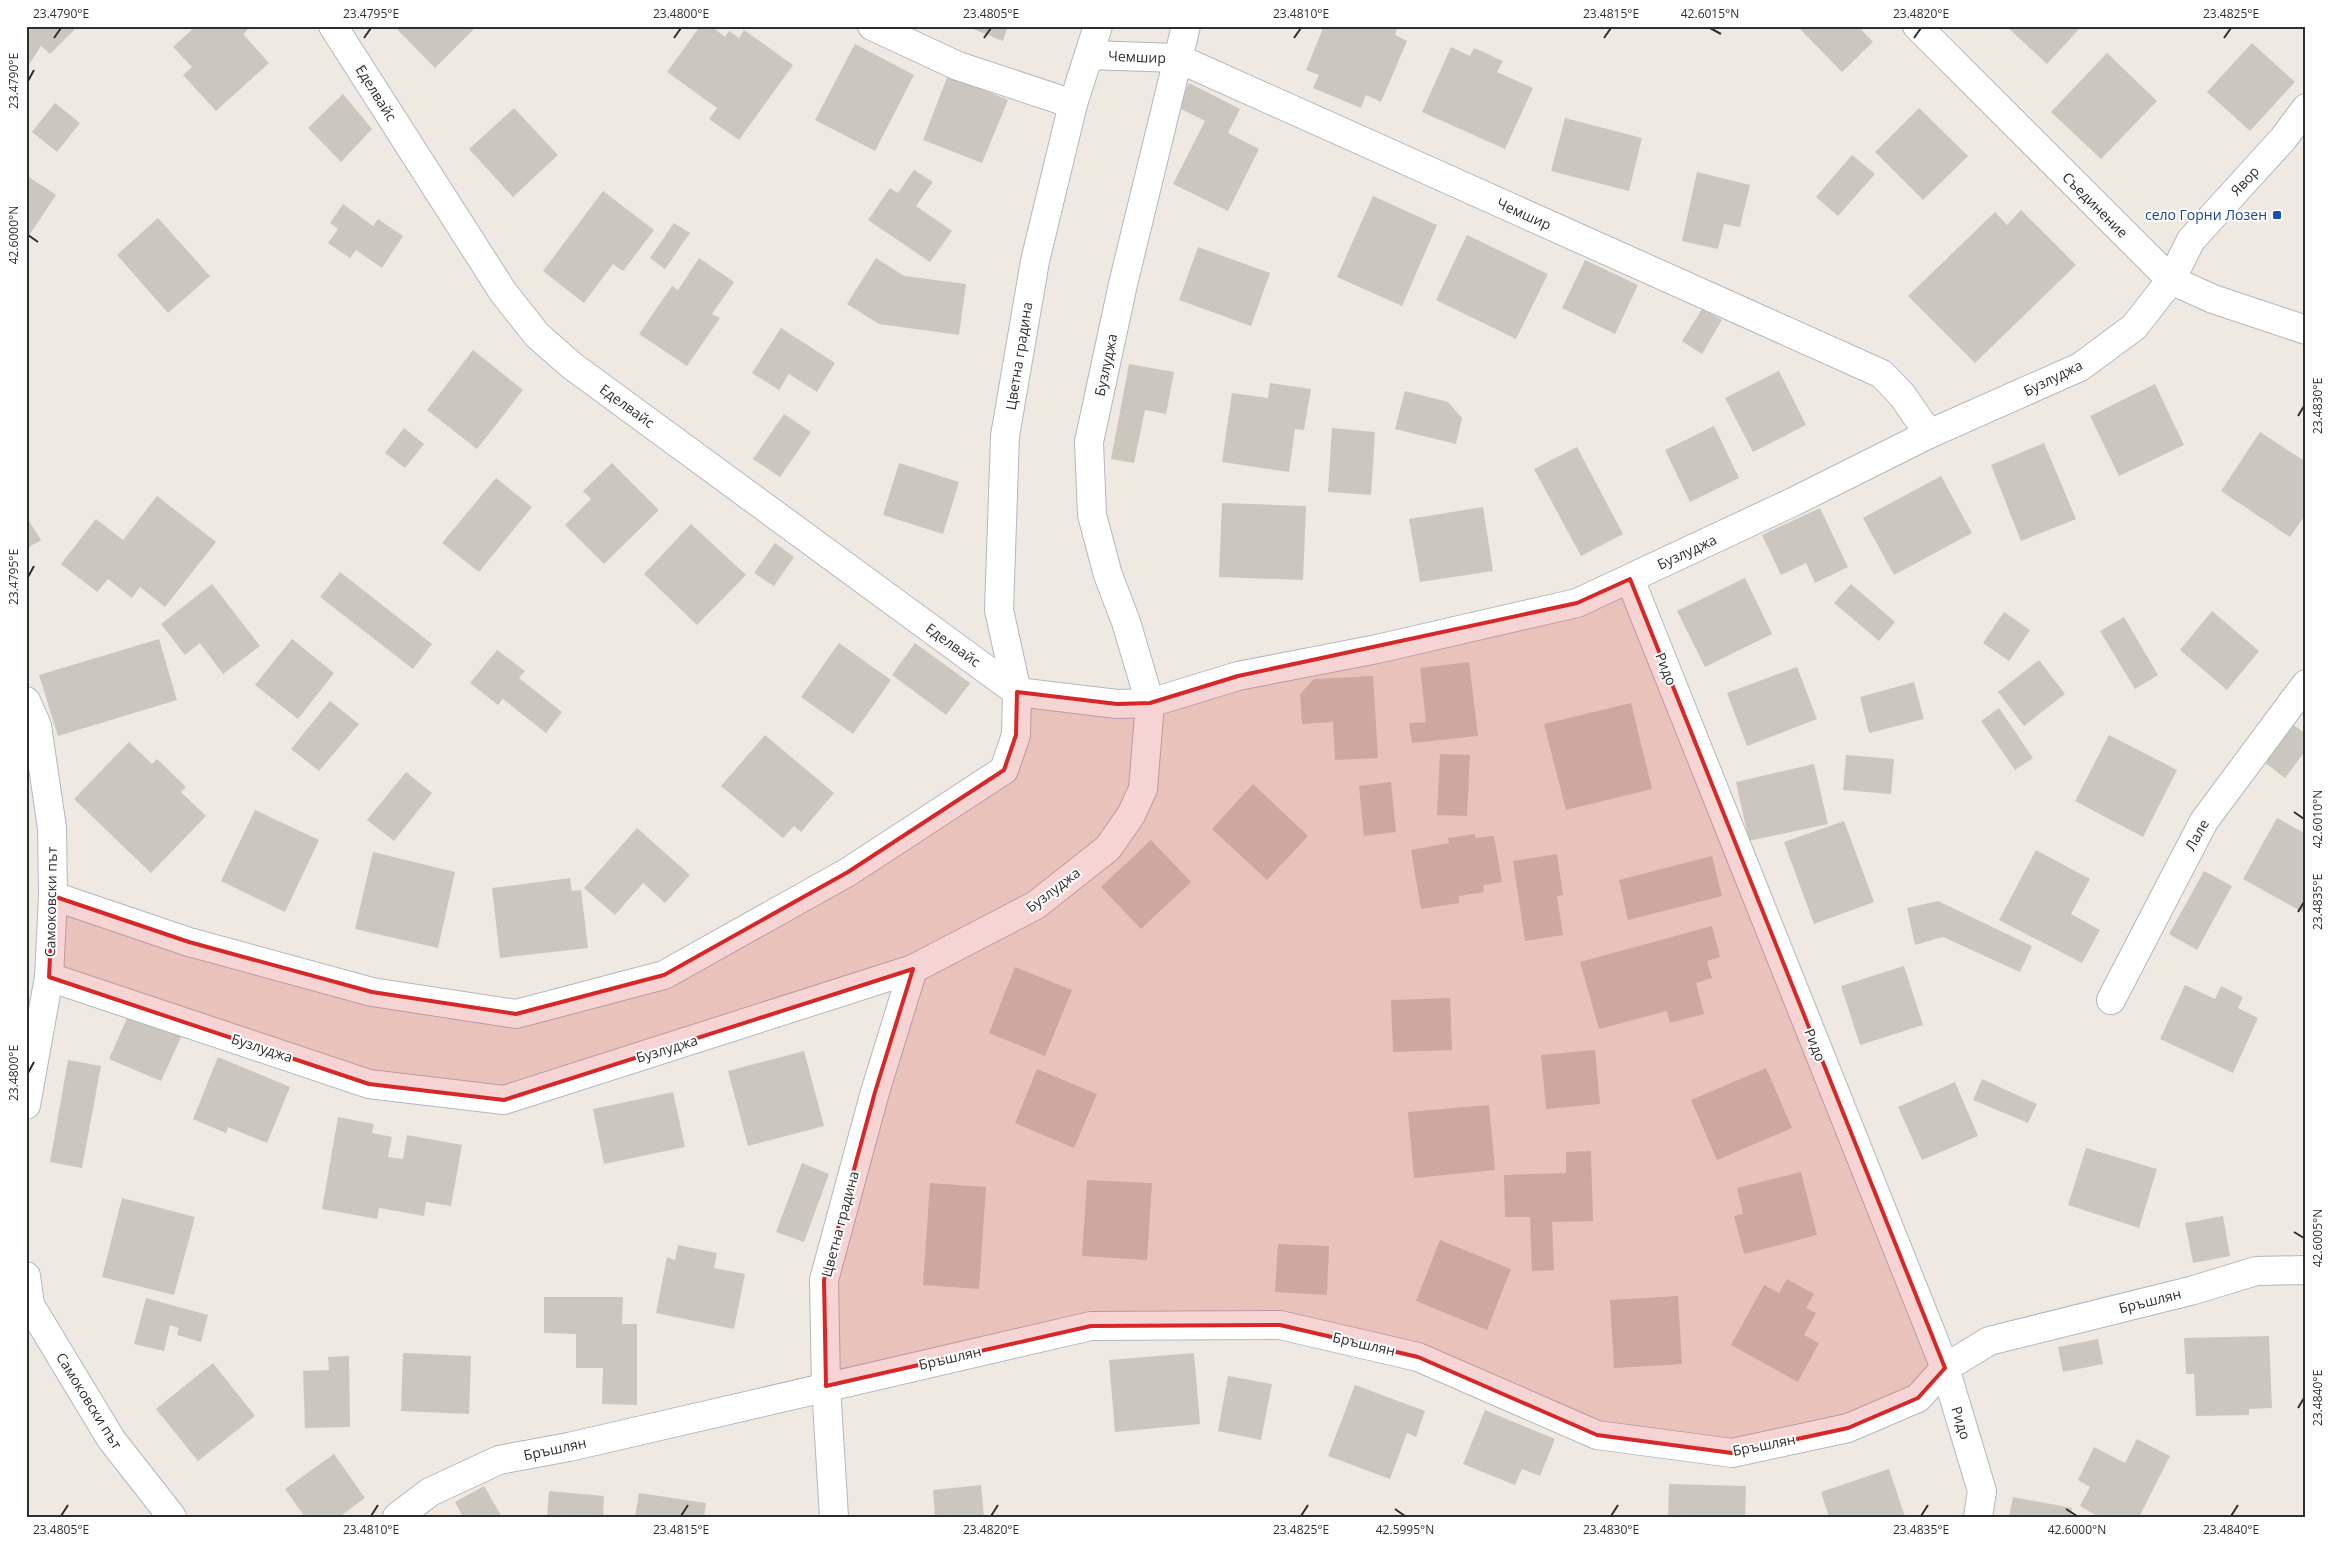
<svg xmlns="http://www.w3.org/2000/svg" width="2332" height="1543" font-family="'Open Sans',sans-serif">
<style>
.building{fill:#cbc7bf}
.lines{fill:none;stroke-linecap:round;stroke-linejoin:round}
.minor-casing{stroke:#b4b7c1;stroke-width:30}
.minor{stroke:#fff;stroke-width:28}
.marked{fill:#d62828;fill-opacity:0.2;stroke:#d62828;stroke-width:4;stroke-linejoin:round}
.ticks{fill:none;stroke:#2e2e2e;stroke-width:2}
.transit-dot{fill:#1a4fb4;stroke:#fff;stroke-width:2}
.labels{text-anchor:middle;stroke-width:4;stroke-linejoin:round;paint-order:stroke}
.street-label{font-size:14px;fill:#2e2e2e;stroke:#fff}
.transit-label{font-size:14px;fill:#164399;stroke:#fff;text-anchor:end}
.neatline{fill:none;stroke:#2e2e2e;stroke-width:2}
.ticks-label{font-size:12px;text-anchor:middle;fill:#2e2e2e}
</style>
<rect width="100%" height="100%" fill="#efe9e1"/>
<!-- building -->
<g class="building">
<path d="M26,26h52l-28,28 -9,-8 -15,23z"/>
<path d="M196,26h56l-9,8 26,29 -53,48 -33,-36 9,-8 -19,-20z"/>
<path d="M394,26h83l-42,42z"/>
<path d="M700,26h11l14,11 4,-6 10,7 5,-8 49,35 -54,75 -30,-21 8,-11 -50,-36z"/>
<path d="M965,26h43l-5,15z"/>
<path d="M1324,26h74l-3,9 12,6 -26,61 -15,-7 -5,13 -48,-20 6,-13 -13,-5z"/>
<path d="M1797,26h61l15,16 -31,30z"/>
<path d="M2006,26h76l-35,38z"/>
<path d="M2252,43l43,39 -45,49 -43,-39z"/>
<path d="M855,44l59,31 -39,76 -60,-31z"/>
<path d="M1451,47l19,9 4,-8 29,13 -6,11 36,16 -28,61 -83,-37z"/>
<path d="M2107,53l50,48 -56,58 -50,-47z"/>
<path d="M948,75l60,25 -26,63 -59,-23z"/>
<path d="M1189,83l51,26 -12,24 31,16 -31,62 -55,-27 32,-63 -28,-14z"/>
<path d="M343,94l29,35 -31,33 -33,-34z"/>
<path d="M55,103l25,20 -23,29 -25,-20z"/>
<path d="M514,108l44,47 -45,42 -44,-48z"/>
<path d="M1919,108l49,48 -45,44 -48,-48z"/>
<path d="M1565,118l77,20 -13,53 -78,-20z"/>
<path d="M1852,155l23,19 -37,42 -22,-19z"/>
<path d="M914,170l19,12 -17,24 36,25 -22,31 -62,-42 22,-32 8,5z"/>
<path d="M1697,172l53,13 -10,42 -16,-3 -6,25 -36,-8z"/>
<path d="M26,175l30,20 -30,45z"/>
<path d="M603,191l51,39 -31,41 -10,-7 -29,39 -41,-32z"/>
<path d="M1373,196l64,29 -35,81 -65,-29z"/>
<path d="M343,204l30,22 5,-7 25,17 -21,32 -26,-18 -6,8 -22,-15 10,-14 -8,-6z"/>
<path d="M2021,210l55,55 -101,98 -67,-67 87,-84 12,13z"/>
<path d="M158,218l52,58 -42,37 -51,-58z"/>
<path d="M674,223l16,10 -25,36 -15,-11z"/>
<path d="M1467,235l81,39 -32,65 -80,-39z"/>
<path d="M1198,247l72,26 -19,53 -72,-26z"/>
<path d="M699,258l35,24 -22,32 8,4 -33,48 -48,-32 33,-48 6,4z"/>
<path d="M876,258l28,18 62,8 -7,51 -80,-11 -32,-20z"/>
<path d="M1585,260l53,25 -23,49 -53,-26z"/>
<path d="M1702,309l20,11 -20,34 -20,-13z"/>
<path d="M781,328l54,35 -18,29 -28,-18 -10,16 -27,-17z"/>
<path d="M473,350l50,40 -46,59 -50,-39z"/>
<path d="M1129,364l45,8 -8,42 -21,-4 -11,53 -23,-4z"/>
<path d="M1779,371l27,54 -53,27 -28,-54z"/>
<path d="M1270,383l41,6 -7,41 -9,-1 -6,43 -67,-10 10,-69 36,5z"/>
<path d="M2155,384l29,61 -65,31 -29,-60z"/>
<path d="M1405,391l43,11 14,16 -6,26 -61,-15z"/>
<path d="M784,414l27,18 -31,45 -27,-18z"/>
<path d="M1714,426l25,52 -49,24 -25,-52z"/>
<path d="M404,428l20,16 -19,24 -20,-15z"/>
<path d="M1332,428l43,4 -4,63 -43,-3z"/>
<path d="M2260,432l46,30v52l-16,23 -69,-46z"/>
<path d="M2044,443l32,76 -55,22 -30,-76z"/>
<path d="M1577,447l46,87 -42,22 -47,-87z"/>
<path d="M612,463l47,47 -55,54 -39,-39 26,-26 -8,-8z"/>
<path d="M899,463l60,19 -16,52 -60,-19z"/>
<path d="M1941,476l31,57 -78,42 -31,-57z"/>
<path d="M496,478l36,29 -53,65 -37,-29z"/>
<path d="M157,496l59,46 -51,65 -25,-20 -8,11 -24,-19 -11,13 -36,-28 35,-45 27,21z"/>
<path d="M1222,503l84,3 -3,74 -84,-3z"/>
<path d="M1483,507l10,64 -73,11 -11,-63z"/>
<path d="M1820,508l28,59 -33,16 -9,-20 -25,12 -19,-40z"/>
<path d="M26,516l15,24 -15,9z"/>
<path d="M691,524l55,51 -49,50 -53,-51z"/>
<path d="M775,543l19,14 -20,29 -20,-13z"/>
<path d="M340,572l92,72 -19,25 -93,-72z"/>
<path d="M1745,578l27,56 -67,33 -28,-56z"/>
<path d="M212,584l48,62 -37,28 -23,-31 -15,12 -24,-31z"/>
<path d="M1851,584l44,38 -16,19 -45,-38z"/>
<path d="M2212,611l47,40 -32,39 -47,-40z"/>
<path d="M2004,612l26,18 -21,31 -26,-18z"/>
<path d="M2124,617l34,58 -23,14 -35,-58z"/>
<path d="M159,639l18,61 -119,36 -19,-61z"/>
<path d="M292,639l42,34 -36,46 -43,-34z"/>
<path d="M839,643l52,37 -38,54 -52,-37z"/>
<path d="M915,643l55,40 -24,32 -54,-40z"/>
<path d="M497,650l28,21 -6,7 43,34 -16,21 -43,-34 -5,6 -28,-22z"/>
<path d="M2039,660l26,34 -41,32 -26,-34z"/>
<path d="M1469,662l9,74 -66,7 -3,-20 17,-1 -6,-54z"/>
<path d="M1797,667l20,52 -70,27 -20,-53z"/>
<path d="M1373,676l5,82 -43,2 -2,-38 -31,2 -2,-30 14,-15z"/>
<path d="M1914,682l10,37 -55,14 -9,-36z"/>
<path d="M330,701l29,23 -40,47 -28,-22z"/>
<path d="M1631,703l21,86 -86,21 -22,-86z"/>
<path d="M1999,708l34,50 -18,12 -34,-49z"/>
<path d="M2288,721l18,13v16l-21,28 -25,-19z"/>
<path d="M765,735l69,58 -33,39 -7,-6 -11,12 -62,-52z"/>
<path d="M2109,735l68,35 -34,67 -68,-36z"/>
<path d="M129,742l23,22 5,-5 29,28 -5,5 25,24 -55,57 -77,-74z"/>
<path d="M1440,754l30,1 -3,61 -30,-1z"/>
<path d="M1846,755l48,4 -3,35 -48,-4z"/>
<path d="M1814,764l14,60 -79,17 -13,-59z"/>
<path d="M406,772l26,21 -38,48 -27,-21z"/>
<path d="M1391,782l5,50 -32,4 -5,-50z"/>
<path d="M1253,784l55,52 -41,44 -55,-51z"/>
<path d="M255,810l64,30 -34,72 -64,-31z"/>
<path d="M2277,818l29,16v80l-63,-35z"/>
<path d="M1844,821l30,81 -60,22 -30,-82z"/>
<path d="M637,828l53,47 -25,28 -22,-20 -28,32 -31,-27z"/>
<path d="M1475,834v4l19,-2 8,46 -19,3 1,7 -25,4v7l-38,6 -10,-59 38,-7 -1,-5z"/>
<path d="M1151,840l40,42 -50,47 -40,-42z"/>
<path d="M2036,850l54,29 -19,35 29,16 -18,33 -83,-43z"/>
<path d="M373,852l82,20 -17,76 -83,-19z"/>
<path d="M1557,854l6,41 -6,1 6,39 -38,6 -12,-80z"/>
<path d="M1712,856l10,40 -94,24 -9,-40z"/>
<path d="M2204,871l28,15 -35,64 -28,-16z"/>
<path d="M570,878l2,13 9,-1 7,58 -88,10 -8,-70z"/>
<path d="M1938,901l94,45 -12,26 -77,-35 -28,8 -8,-37z"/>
<path d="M1712,926l8,31 -13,4 5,17 -16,5 8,31 -34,9 -3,-12 -68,18 -19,-67z"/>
<path d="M1904,966l19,59 -63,20 -19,-59z"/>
<path d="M1015,967l57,23 -27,66 -56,-23z"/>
<path d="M2185,985l30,14 6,-13 22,11 -5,11 20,10 -25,55 -73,-34z"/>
<path d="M1450,998l2,52 -59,2 -2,-52z"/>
<path d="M132,1007l52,24 -23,50 -52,-22z"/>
<path d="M1595,1050l5,54 -54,5 -5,-54z"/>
<path d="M804,1051l20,75 -76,20 -20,-75z"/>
<path d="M218,1057l72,30 -23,56 -39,-16 -2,6 -33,-14z"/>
<path d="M68,1060l33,6 -19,102 -32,-6z"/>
<path d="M1766,1068l26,60 -75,32 -26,-60z"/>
<path d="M1037,1069l60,25 -23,54 -59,-25z"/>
<path d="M1982,1079l55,25 -9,19 -55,-23z"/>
<path d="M1955,1082l23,54 -56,24 -24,-53z"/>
<path d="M673,1092l12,55 -81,17 -11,-55z"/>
<path d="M1489,1105l6,65 -81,8 -6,-66z"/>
<path d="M338,1117l36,7 -2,9 20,4 -4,20 15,2 4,-24 55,10 -11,61 -25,-4 -2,14 -45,-8 -2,11 -55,-10z"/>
<path d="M2086,1148l71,21 -18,59 -71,-23z"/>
<path d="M1591,1151l2,70 -41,1 2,48 -22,1 -2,-54h-25l-1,-42 62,-2v-21z"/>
<path d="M802,1163l27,11 -25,68 -28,-10z"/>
<path d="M1801,1172l16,63 -73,19 -10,-38 9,-2 -6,-26z"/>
<path d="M1087,1180l65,3 -5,77 -65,-4z"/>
<path d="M930,1183l56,4 -7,102 -56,-4z"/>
<path d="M122,1198l73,19 -21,78 -72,-18z"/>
<path d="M2223,1216l7,40 -37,7 -8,-40z"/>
<path d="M1440,1240l71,29 -24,61 -71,-29z"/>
<path d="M1278,1244l51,2 -2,49 -52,-3z"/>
<path d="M678,1245l39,8 -3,15 31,6 -11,55 -78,-16 11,-56 8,3z"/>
<path d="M1787,1279l27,15 -8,14 10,5 -12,22 15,8 -21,39 -67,-37 33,-60 15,8z"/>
<path d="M1678,1296l4,68 -68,4 -4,-68z"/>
<path d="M544,1297h79l-1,27h15v81l-35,-1 1,-36h-27v-34l-32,-1z"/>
<path d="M146,1298l62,17 -7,27 -24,-7 2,-7 -9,-3 -6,26 -30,-7z"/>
<path d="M2269,1336l3,72 -23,1v6l-53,1 -2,-42h-8l-2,-36z"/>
<path d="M2098,1339l5,25 -40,8 -5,-25z"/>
<path d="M403,1353l68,3 -2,58 -68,-3z"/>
<path d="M1194,1353l6,71 -85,8 -6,-72z"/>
<path d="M349,1356l1,71 -45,1 -2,-57 26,-1 -1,-13z"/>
<path d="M213,1363l42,53 -57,45 -42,-52z"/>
<path d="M1228,1376l44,8 -11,56 -43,-9z"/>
<path d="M1355,1385l70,26 -9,26 -9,-4 -17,46 -62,-23z"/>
<path d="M1485,1410l70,29 -15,37 -18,-7 -7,16 -52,-21z"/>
<path d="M2137,1439l33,17 -31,61h-40l-19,-11 10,-19 -12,-7 16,-33 31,16z"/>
<path d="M334,1454l31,44 -26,19h-34l-20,-28z"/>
<path d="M1889,1469l16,48h-76l-8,-25z"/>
<path d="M1669,1484l77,2 -1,31h-77z"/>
<path d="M981,1485l3,32h-49l-2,-27z"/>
<path d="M484,1486l18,31h-39l-8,-15z"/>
<path d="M549,1491l55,5 -1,21h-56z"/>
<path d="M639,1493l67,10 -2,14h-69z"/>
<path d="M2013,1497l59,11 -1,9h-62z"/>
</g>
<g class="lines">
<!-- minor casing -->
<g class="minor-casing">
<g id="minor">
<path d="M333,26l170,266 34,43 34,30 446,327"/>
<path d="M872,26l86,40 115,38"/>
<path d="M1917,26l254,254 42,19 93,31"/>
<path d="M1089,55l88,3 705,316 20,21 27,39"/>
<path d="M1630,579l315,789 37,123 -4,26"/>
<path d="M1017,692l100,12 33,-1 88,-27 139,-27 200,-46 218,-102 134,-67 151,-67 54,-40 37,-47 20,-40 92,-101 23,-31"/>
<path d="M26,701l11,25 15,102 1,68 -4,81 -23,128"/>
<path d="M53,896l136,46 183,50 144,22 148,-39 184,-103 156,-102 12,-35 1,-43 -18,-82 6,-174 30,-175 38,-157 25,-78"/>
<path d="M49,977l320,107 135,16 409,-131 123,-64 72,-57 23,-33 12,-26 7,-86 -24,-81 -18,-47 -16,-60 -3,-73 34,-158 63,-258"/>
<path d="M2111,1000l93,-179 102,-137"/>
<path d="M26,1276l4,29 81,134 61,78"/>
<path d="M397,1517l33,-25 69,-32 70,-13 522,-121 189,-1 138,32 179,78 135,18 116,-25 70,-30 27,-30 44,-27 205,-51 62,-19 50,-1"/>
<path d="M834,1517l-8,-131 -2,-106 51,-188 38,-123"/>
</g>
</g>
<!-- minor -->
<use href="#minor" class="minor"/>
</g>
<!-- marked area -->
<path class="marked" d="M1630,579l315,789 -27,30 -70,30 -116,25 -135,-18 -179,-78 -138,-32 -189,1 -265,60 -2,-106 51,-188 38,-123 -409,131 -135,-16 -320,-107 4,-81 136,46 183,50 144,22 148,-39 184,-103 156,-102 12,-35 1,-43 100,12 33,-1 88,-27 339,-73z"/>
<!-- ticks -->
<path class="ticks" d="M1710,28l11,6M54,38l7,-10M364,38l7,-10M674,38l7,-10M984,38l7,-10M1294,38l7,-10M1604,38l7,-10M1914,38l7,-10M2224,38l7,-10M28,81l6,-11M28,235l10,7M2298,416l6,-10M28,577l6,-11M2294,812l10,7M2298,912l6,-10M28,1073l6,-11M2294,1232l10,6M2298,1408l6,-10M1395,1509l10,7M2066,1509l11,7M61,1516l7,-11M371,1516l7,-11M681,1516l7,-11M991,1516l7,-11M1301,1516l7,-11M1611,1516l7,-11M1921,1516l7,-11M2231,1516l7,-11"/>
<!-- markers -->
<rect class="transit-dot" x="2272" y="210" width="10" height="10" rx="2.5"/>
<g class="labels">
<!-- street labels -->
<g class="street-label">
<text transform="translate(1137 57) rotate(2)" y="5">Чемшир</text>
<text transform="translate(376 93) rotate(58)" y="5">Еделвайс</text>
<text transform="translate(2245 181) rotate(-47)" y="5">Явор</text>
<text transform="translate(2095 205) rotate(45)" y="5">Съединение</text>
<text transform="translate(1524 214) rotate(24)" y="5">Чемшир</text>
<text transform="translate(1019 356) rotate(-81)" y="5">Цветна градина</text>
<text transform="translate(1106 365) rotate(-78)" y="5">Бузлуджа</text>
<text transform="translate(2053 378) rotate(-26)" y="5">Бузлуджа</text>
<text transform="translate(627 406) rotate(36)" y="5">Еделвайс</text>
<text transform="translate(1687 552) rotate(-25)" y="5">Бузлуджа</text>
<text transform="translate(953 645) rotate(36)" y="5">Еделвайс</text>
<text transform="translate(1666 669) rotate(68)" y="5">Ридо</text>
<text transform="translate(2197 835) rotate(-61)" y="5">Лале</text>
<text transform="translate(1053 890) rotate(-37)" y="5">Бузлуджа</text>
<text transform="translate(51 902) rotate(-89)" y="5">Самоковски път</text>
<text transform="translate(1815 1045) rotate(68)" y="5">Ридо</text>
<text transform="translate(262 1048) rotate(18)" y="5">Бузлуджа</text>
<text transform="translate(667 1049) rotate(-17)" y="5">Бузлуджа</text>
<text transform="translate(840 1224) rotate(-75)" y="5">Цветна градина</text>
<text transform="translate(2150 1301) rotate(-14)" y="5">Бръшлян</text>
<text transform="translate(1364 1344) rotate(13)" y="5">Бръшлян</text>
<text transform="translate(950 1358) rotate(-13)" y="5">Бръшлян</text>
<text transform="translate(89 1401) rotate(58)" y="5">Самоковски път</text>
<text transform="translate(1961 1423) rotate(73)" y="5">Ридо</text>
<text transform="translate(1764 1445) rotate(-11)" y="5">Бръшлян</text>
<text transform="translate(555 1449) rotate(-12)" y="5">Бръшлян</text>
</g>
<!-- transit labels -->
<g class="transit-label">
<text x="2267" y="220">село Горни Лозен</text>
</g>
</g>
<!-- border -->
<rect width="2332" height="1543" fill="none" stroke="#ffffff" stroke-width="55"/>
<rect x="28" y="28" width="2276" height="1488" class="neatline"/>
<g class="ticks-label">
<text x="61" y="18">23.4790°E</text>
<text x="371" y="18">23.4795°E</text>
<text x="681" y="18">23.4800°E</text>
<text x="991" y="18">23.4805°E</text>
<text x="1301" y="18">23.4810°E</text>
<text x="1611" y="18">23.4815°E</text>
<text x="1710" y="18">42.6015°N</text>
<text x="1921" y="18">23.4820°E</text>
<text x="2231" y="18">23.4825°E</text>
<text transform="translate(14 81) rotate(-90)" y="4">23.4790°E</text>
<text transform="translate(14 235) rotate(-90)" y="4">42.6000°N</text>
<text transform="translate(2318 406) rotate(-90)" y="4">23.4830°E</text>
<text transform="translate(14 577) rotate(-90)" y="4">23.4795°E</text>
<text transform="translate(2318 819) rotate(-90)" y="4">42.6010°N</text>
<text transform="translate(2318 902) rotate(-90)" y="4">23.4835°E</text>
<text transform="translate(14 1073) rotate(-90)" y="4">23.4800°E</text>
<text transform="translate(2318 1238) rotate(-90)" y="4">42.6005°N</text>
<text transform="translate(2318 1398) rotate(-90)" y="4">23.4840°E</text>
<text x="61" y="1534">23.4805°E</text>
<text x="371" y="1534">23.4810°E</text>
<text x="681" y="1534">23.4815°E</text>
<text x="991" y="1534">23.4820°E</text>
<text x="1301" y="1534">23.4825°E</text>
<text x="1405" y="1534">42.5995°N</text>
<text x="1611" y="1534">23.4830°E</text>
<text x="1921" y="1534">23.4835°E</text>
<text x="2077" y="1534">42.6000°N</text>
<text x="2231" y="1534">23.4840°E</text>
</g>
</svg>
